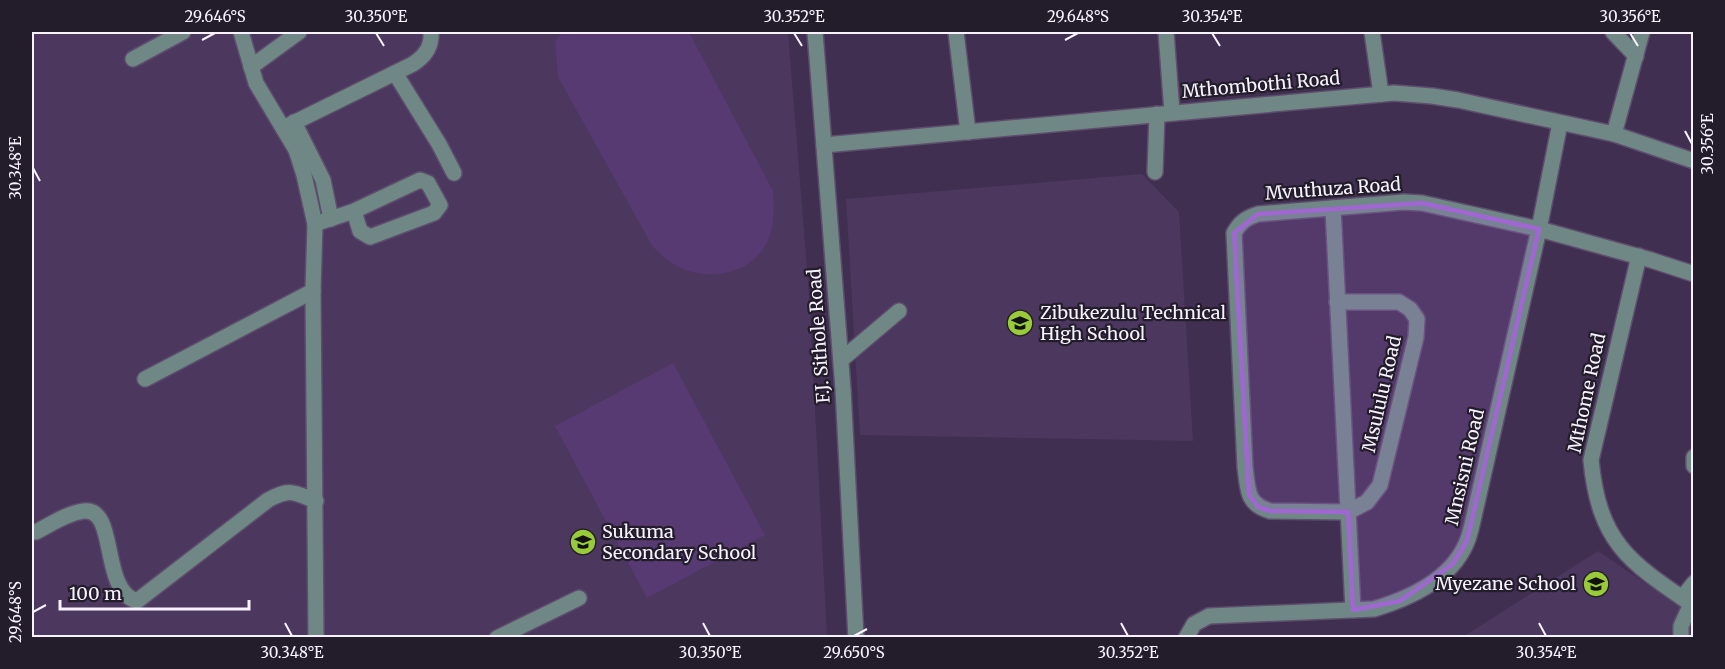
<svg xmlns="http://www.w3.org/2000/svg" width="1725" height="669" font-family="Merriweather,serif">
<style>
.built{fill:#4c375f}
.green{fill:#583a72}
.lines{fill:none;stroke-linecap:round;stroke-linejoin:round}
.minor-casing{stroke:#5e4e6d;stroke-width:18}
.minor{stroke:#708885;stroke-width:15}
.marked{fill:#a067d2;fill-opacity:0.2;stroke:#a067d2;stroke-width:4.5;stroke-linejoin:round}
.ticks{fill:none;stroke:#f8f2ff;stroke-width:2}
.labels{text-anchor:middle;stroke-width:4.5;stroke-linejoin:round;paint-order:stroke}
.street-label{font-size:18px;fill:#f8f2ff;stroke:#231c2b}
.poi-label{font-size:18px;fill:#f8f2ff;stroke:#231c2b;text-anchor:start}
.neatline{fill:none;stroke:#f8f2ff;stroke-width:2}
.ticks-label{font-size:15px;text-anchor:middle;fill:#f8f2ff}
</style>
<rect width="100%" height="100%" fill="#412f51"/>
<!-- built -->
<g class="built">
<path d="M32,32h756l21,262 18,343h-795z"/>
<path d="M1142,174l37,38 14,229 -333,-6 -14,-236z"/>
<path d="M1598,551l95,65v21l-232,1z"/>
</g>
<!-- green -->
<g class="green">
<path d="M562,32h127l84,159c1,19 2,42 -10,58 -19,28 -60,32 -88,16 -8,-5 -15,-12 -22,-18l-95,-170 -3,-35z"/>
<path d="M673,363l92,172 -118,63 -92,-172z"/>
</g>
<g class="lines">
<!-- minor casing -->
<g class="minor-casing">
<g id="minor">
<path d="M241,32l15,51 40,67 8,25 11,49 -2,67 3,347"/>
<path d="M815,32l28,357 13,249"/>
<path d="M956,32l12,100"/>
<path d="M1166,32l6,80"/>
<path d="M1372,32l9,62"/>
<path d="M1613,32l23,24"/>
<path d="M133,59l50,-27"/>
<path d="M251,67l48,-35"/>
<path d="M395,73l44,71 15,29"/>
<path d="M294,122l29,58 8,39"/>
<path d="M283,128l130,-64c12,-8 19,-17 18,-32"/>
<path d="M1614,134l28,-102"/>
<path d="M824,145l570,-52 38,3 26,4 156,34 80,27"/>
<path d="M1155,172l2,-58"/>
<path d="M1333,208l20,402"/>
<path d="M315,224l39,-13 66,-31 8,3 12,22 -6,8 -64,24 -10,-6 -6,-20"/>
<path d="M1639,256l-48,204c8,83 38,102 103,146"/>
<path d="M1337,302h62l11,7 7,10 -1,18 -36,148 -13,17 -19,10 -78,-1c-24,-7 -22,-22 -25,-44l-11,-234c6,-11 12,-15 24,-19l146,-12 18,1 117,26 112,31 43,14"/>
<path d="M841,360l58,-49"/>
<path d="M145,379l168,-88"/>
<path d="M1694,457v9"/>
<path d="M36,532c15,-8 32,-19 48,-21 34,-4 16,80 53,90l131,-101c22,-12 25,-8 48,1"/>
<path d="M1682,598l12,-15"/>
<path d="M497,638l82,-40"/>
<path d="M1186,638l8,-14 15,-8 165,-7c37,-11 80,-31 94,-70 4,-11 6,-24 9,-36l62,-274 21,-106"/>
<path d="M1681,638v-12l10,-22"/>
</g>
</g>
<!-- minor -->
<use href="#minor" class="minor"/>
</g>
<!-- marked area -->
<path class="marked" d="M1422,203l117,26 -72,312 -14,23 -53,37 -47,9 -5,-98 -78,-1 -12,-4 -9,-12 -15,-262 24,-19z"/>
<!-- ticks -->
<path class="ticks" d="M376,33l8,13M794,33l8,13M1212,33l8,13M1630,33l8,13M202,40l13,-7M1065,40l13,-7M1685,131l7,13M33,168l7,13M33,612l13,-7M285,623l7,13M703,623l7,13M1121,623l7,13M1539,623l7,13M854,636l13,-7"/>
<!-- icons -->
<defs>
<g id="school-disc" transform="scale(1.35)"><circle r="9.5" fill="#98cb37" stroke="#231c2b"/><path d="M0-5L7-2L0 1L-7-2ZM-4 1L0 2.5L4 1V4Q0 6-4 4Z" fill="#111"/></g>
</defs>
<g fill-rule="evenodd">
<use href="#school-disc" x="1020" y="323"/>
<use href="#school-disc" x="583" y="542"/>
<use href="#school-disc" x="1596" y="584"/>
</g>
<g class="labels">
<!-- street labels -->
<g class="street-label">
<text transform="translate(1261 85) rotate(-5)" y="6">Mthombothi Road</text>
<text transform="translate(1333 189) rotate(-4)" y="6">Mvuthuza Road</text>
<text transform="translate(819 336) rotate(-94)" y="6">F.J. Sithole Road</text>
<text transform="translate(1587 393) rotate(-78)" y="6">Mthome Road</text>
<text transform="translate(1382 394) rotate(-77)" y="6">Msululu Road</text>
<text transform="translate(1465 467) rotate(-77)" y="6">Mnsisni Road</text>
</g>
<!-- poi labels -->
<g class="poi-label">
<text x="1040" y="319">Zibukezulu Technical<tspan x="1040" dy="21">High School</tspan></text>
<text x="602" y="538">Sukuma<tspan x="602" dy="21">Secondary School</tspan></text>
<text x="1576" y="590" text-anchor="end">Myezane School</text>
</g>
</g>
<!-- border -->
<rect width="1725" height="669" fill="none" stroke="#231c2b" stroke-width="66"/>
<!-- scale -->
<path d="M60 600v9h189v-9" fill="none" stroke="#f8f2ff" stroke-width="3"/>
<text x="69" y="600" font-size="18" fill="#f8f2ff" stroke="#231c2b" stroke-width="4.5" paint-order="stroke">100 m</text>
<rect x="33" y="33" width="1659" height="603" class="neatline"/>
<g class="ticks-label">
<text x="215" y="22">29.646°S</text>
<text x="376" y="22">30.350°E</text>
<text x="794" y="22">30.352°E</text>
<text x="1078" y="22">29.648°S</text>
<text x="1212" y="22">30.354°E</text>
<text x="1630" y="22">30.356°E</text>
<text transform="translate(1708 144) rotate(-90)" y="5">30.356°E</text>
<text transform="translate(16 168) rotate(-90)" y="5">30.348°E</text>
<text transform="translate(16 612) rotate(-90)" y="5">29.648°S</text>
<text x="292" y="658">30.348°E</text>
<text x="710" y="658">30.350°E</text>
<text x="854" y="658">29.650°S</text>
<text x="1128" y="658">30.352°E</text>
<text x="1546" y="658">30.354°E</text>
</g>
</svg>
